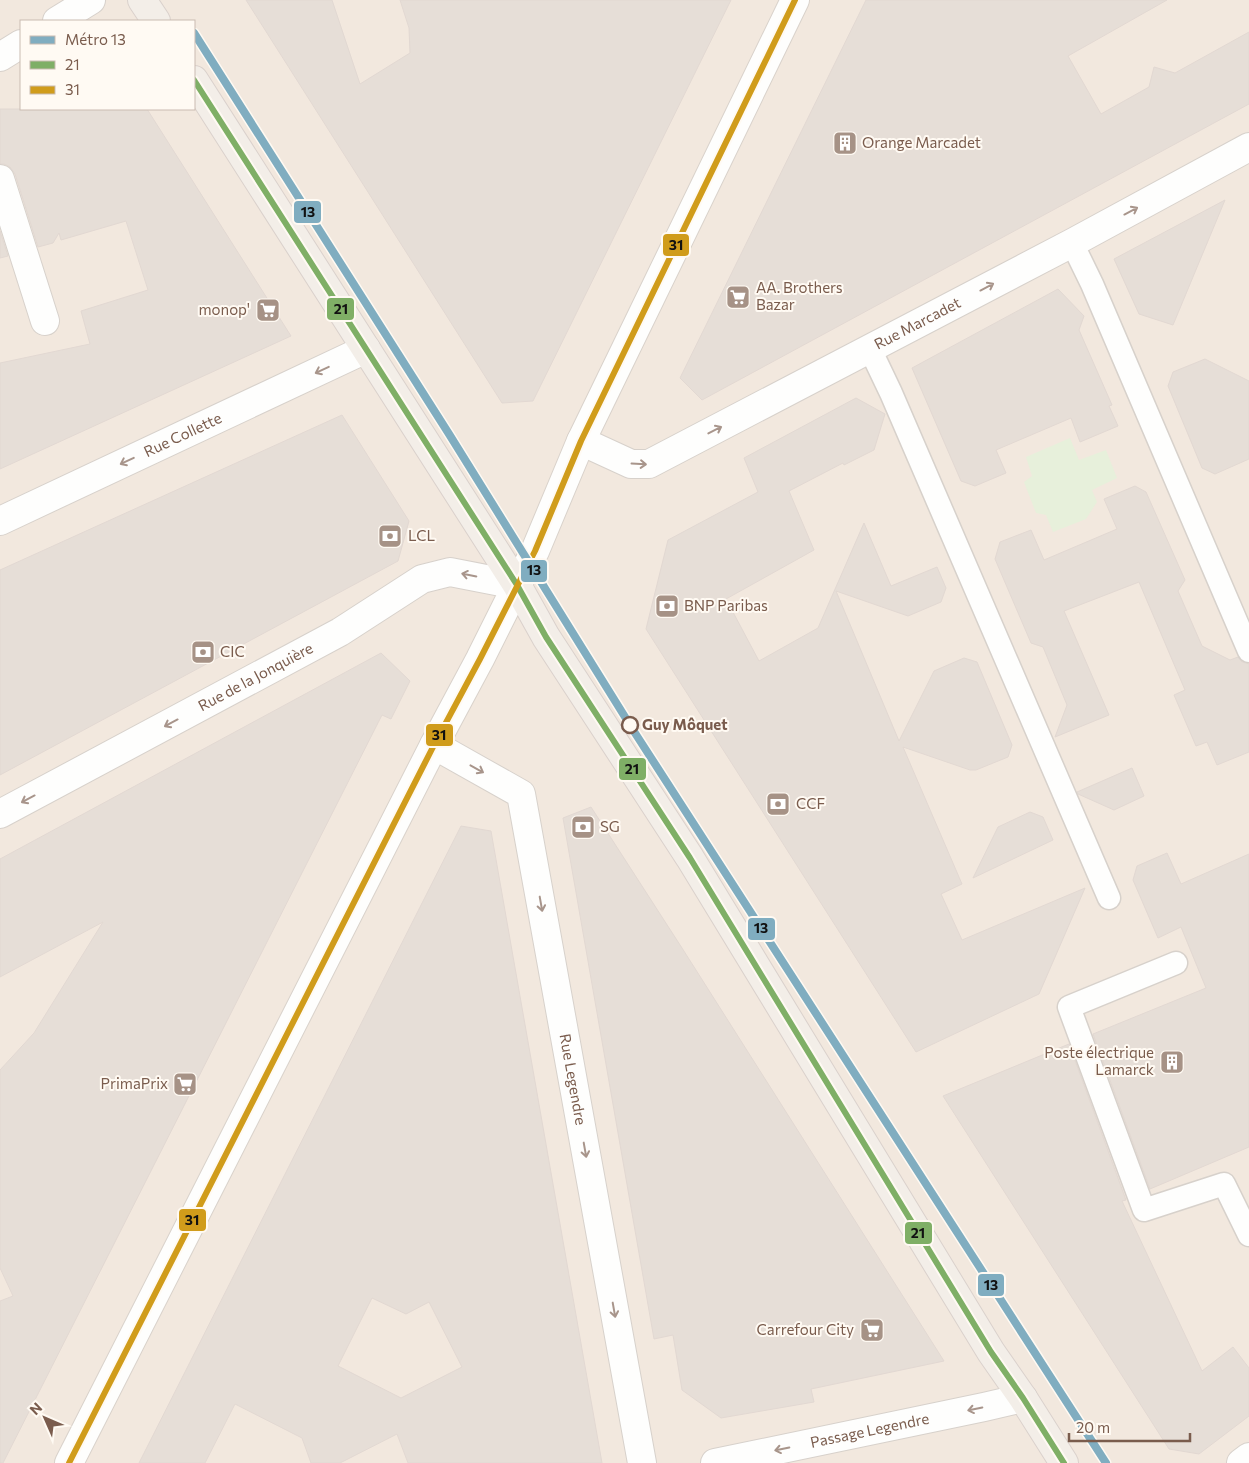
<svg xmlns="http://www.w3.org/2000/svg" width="1249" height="1463" font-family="Commissioner,sans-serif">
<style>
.residential{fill:#f2e8de;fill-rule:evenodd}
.green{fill:#e7f0db}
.building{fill:#e6ded7;stroke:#e2d8d2;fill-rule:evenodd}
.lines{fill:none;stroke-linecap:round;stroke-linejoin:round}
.service-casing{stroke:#d7d1cb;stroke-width:25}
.minor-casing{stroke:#d7d1cb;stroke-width:30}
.secondary-casing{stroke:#d9d2cb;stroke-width:30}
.primary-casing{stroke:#dad1cc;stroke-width:30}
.service{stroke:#fefefd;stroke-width:22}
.minor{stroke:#fefefd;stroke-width:28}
.secondary{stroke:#fefefd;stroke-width:28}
.primary{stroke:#f3eee8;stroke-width:28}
.bus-1-casing{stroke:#fffaf3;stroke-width:10}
.bus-2-casing{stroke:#fffaf3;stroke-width:10}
.bus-1{stroke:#7faf66;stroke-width:6}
.bus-2{stroke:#d09c1b;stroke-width:6}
.metro-1-casing{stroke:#fffaf3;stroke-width:11}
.metro-1{stroke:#80adc0;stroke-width:8}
.oneway{stroke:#a8958b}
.stop-dot{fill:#fffaf3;stroke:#7a5c4d;stroke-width:2.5}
.labels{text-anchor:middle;stroke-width:4;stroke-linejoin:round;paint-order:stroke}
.poi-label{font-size:15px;fill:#7a5c4d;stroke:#fffaf3;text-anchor:start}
.street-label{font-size:15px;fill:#7a5c4d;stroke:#fffaf3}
.stop-label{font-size:15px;font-weight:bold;fill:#7a5c4d;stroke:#fffaf3;text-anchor:start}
.line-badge{stroke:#fffaf3;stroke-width:2}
.pale-badge-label{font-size:14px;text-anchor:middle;font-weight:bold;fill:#111}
</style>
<rect width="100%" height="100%" fill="#f9f5f0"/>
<!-- residential -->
<path class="residential" d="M0,0h1249v1463h-1249zM21,21h173v88h-173z"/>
<!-- green -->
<path class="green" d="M1070,438l9,22 27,-10 11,28 -25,12 5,12 -11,17 -33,13 -7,-17 -10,-2 -12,-31 8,-6 -6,-19z"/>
<!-- building -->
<g class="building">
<path d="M246,0h86l28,84 50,-31 -1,-25 -9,-28h331l-198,401 -31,2z"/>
<path d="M866,0h301l-99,56 33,58 48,-27 5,-20 21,6 74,-41v72l-547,296 -22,-22z"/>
<path d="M0,109h147l144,227 -291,133v-106l90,-19 -9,-33 67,-21 -22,-69 -65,19 -2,-7 -6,10 -15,4 -23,-73 -5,-7 -6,-3h-4z"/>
<path d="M1225,200l-52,125 -34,-11 -25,-55z"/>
<path d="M0,231l8,25 -8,2z"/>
<path d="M1058,289l26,27 -5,14 33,75 -3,1 9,20 -38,16 -9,-24 -75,32 10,23 -31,13 -14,-5 -49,-113z"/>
<path d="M1205,359l44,22v78l-34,15 -13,-6 -34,-82 5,-14z"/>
<path d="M856,398l29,16 -11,36 -30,15 -1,-2 -54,28 25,59 -88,49 33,62 59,-33 46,-105 27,63 46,-19 9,21 -5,14 -33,14 -72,-25 63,150 35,-70 30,-13 13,4 35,83 -4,12 -32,13h-6l-67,-23 59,137 -21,10 21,46 123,-52 -46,106 -123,58 -270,-423 22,-89 90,-48 -14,-34z"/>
<path d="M342,415l67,106 -11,40 -398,214v-205z"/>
<path d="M1135,486l11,6 39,88 -7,11 24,55 28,14 8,-3 4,5 7,2v88l-32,13 -10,-23 -11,4 -22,-51 11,-5 -46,-108 -75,29 45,104 -54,22 12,-32 -24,-58 -12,-4 -36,-84 5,-17 31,-12 13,30 73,-31 -13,-30z"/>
<path d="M381,653l29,28 -19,38 -9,-4 -379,748h-3v-162l13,-5 -13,-28v-198l34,-37 69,-111 -103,55v-118z"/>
<path d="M1132,768l12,28 -30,14 -36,-16 -1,-2z"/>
<path d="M591,807l91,141 262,413 -133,28 3,13 -93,16 -39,-28 -9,-55 -19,4 -91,-521z"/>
<path d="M1030,812l13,5 10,23 -80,38 25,-51z"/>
<path d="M461,826l30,5 111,632h-194l-11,-29 -57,29h-29l-9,-25 -67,-34 -30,59h-66zM372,1298l34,16 23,-12 33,65 -61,31 -63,-32z"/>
<path d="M1167,853l14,31 68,-30v293l-99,42 -57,-155 113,-46 -25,-61 -23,11 -25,-58 4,-14z"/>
<path d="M1069,1044l57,156 -4,1 80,170 31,-24 16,21v48l-50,38 -30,-5 -226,-353z"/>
</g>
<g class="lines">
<!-- service casing -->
<g class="service-casing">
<g id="service">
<path d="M1072,243l20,41 157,367"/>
<path d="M870,349l21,44 218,505"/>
<path d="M1176,963l-107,44 75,203 80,-26 25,51"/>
</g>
</g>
<!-- minor casing -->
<g class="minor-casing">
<g id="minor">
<path d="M57,21l34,-21"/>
<path d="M0,57l21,-13"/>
<path d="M0,179l45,142"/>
<path id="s1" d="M581,441l50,23h18l423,-221 177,-96"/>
<path id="s2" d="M0,521l366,-172"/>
<path id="s3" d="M434,745l87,49 121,669"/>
<path id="s4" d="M0,814l340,-182 82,-53 28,-7 67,13"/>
<path id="s5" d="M715,1463l269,-56 39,-9"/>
<path d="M1241,1463l8,-6"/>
</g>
</g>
<!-- secondary casing -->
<g class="secondary-casing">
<path id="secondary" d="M69,1463l365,-718 46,-86 37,-74 18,-34 46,-110 214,-441"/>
</g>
<!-- primary casing -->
<g class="primary-casing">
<g id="primary">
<path d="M142,0l14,21"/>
<path d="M194,80l323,505 29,52 144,221 301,494 32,46 41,65"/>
</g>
</g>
<!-- service -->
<use href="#service" class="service"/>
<!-- minor -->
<use href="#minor" class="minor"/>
<!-- secondary -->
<use href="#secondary" class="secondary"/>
<!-- primary -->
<use href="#primary" class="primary"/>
<!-- bus-1 casing -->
<g class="bus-1-casing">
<path id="bus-1" d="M194,80l323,505 29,52 144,221 301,494 32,46 41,65"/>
</g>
<!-- bus-2 casing -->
<g class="bus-2-casing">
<path id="bus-2" d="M69,1463l365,-718 46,-86 55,-108 46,-110 214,-441"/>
</g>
<!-- bus-1 -->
<use href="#bus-1" class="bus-1"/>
<!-- bus-2 -->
<use href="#bus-2" class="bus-2"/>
<!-- metro-1 casing -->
<g class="metro-1-casing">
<path id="metro-1" d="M194,33l255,401 186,299 471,730"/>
</g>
<!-- metro-1 -->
<use href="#metro-1" class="metro-1"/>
</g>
<!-- one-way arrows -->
<defs><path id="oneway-shaft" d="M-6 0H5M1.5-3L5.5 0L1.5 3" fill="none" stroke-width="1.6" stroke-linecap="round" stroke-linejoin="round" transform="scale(1.25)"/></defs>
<g class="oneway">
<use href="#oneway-shaft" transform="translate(1131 211) rotate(-28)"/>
<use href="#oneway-shaft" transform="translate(987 287) rotate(-28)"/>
<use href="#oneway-shaft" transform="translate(322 370) rotate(155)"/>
<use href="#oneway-shaft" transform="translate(715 430) rotate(-27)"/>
<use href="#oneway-shaft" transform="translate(127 461) rotate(155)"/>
<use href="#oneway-shaft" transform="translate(639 464) rotate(3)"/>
<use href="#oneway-shaft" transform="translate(469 575) rotate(-169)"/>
<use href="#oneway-shaft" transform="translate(171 723) rotate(152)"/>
<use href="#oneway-shaft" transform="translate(477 769) rotate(29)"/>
<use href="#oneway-shaft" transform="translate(28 799) rotate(152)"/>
<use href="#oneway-shaft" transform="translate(541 904) rotate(80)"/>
<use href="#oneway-shaft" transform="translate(585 1150) rotate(80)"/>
<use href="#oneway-shaft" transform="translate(614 1310) rotate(80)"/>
<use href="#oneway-shaft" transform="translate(975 1409) rotate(168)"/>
<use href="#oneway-shaft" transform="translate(782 1449) rotate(168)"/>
</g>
<!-- icons -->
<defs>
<g id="building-square" transform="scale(1.25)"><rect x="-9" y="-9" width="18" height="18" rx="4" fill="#a69286" stroke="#fffaf3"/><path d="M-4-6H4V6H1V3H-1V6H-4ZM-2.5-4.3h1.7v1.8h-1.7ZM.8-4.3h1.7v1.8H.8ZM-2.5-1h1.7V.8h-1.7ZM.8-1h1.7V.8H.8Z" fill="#fff"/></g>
<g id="supermarket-square" transform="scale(1.25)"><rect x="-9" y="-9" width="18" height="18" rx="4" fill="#a69286" stroke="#fffaf3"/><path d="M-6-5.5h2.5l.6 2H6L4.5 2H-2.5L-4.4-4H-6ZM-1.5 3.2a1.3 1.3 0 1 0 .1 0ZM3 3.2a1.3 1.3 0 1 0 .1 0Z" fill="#fff"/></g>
<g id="bank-square" transform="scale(1.25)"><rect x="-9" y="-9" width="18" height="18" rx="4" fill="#a69286" stroke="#fffaf3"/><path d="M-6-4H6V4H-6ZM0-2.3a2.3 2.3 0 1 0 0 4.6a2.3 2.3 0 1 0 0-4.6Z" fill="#fff"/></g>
</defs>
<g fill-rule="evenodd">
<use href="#building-square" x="845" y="143"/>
<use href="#supermarket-square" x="738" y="297"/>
<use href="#supermarket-square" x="268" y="310"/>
<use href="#bank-square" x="390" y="536"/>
<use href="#bank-square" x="667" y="606"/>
<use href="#bank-square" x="203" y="652"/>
<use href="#bank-square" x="778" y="804"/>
<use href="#bank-square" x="583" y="827"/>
<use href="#building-square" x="1172" y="1062"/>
<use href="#supermarket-square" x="185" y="1084"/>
<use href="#supermarket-square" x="872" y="1330"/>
</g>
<!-- markers -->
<circle class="stop-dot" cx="630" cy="725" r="8"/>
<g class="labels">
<!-- poi labels -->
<g class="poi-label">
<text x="862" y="148">Orange Marcadet</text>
<text x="756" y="293">AA. Brothers<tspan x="756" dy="17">Bazar</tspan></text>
<text x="250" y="315" text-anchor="end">monop'</text>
<text x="408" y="541">LCL</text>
<text x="684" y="611">BNP Paribas</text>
<text x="220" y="657">CIC</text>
<text x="796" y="809">CCF</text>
<text x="600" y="832">SG</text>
<text x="1154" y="1058" text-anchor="end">Poste électrique<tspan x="1154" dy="17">Lamarck</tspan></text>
<text x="168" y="1089" text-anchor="end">PrimaPrix</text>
<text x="854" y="1335" text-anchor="end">Carrefour City</text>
</g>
<!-- street labels -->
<g class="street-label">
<text dy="5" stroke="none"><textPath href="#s1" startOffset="376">Rue Marcadet</textPath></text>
<text dy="5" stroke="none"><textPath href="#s2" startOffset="202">Rue Collette</textPath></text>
<text dy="5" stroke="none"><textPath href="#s4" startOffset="290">Rue de la Jonquière</textPath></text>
<text dy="5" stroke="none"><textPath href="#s3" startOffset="390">Rue Legendre</textPath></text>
<text dy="5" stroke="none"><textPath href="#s5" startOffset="158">Passage Legendre</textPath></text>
</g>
<!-- stop labels -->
<g class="stop-label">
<text x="642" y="730">Guy Môquet</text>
</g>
</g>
<g class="line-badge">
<rect x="293" y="200" width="29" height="24" rx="5" fill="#80adc0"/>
<rect x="662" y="233" width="28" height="24" rx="5" fill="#d09c1b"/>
<rect x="326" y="297" width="29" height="24" rx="5" fill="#7faf66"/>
<rect x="520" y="559" width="28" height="24" rx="5" fill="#80adc0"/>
<rect x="425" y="723" width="29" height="24" rx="5" fill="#d09c1b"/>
<rect x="618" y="757" width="29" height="24" rx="5" fill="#7faf66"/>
<rect x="747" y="917" width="29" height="24" rx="5" fill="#80adc0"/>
<rect x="178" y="1208" width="29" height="24" rx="5" fill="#d09c1b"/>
<rect x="904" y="1221" width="29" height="24" rx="5" fill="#7faf66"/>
<rect x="977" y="1273" width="28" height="24" rx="5" fill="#80adc0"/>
</g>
<g class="pale-badge-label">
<text x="308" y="217">13</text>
<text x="676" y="250">31</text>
<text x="341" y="314">21</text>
<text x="534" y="575">13</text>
<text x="439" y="740">31</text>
<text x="632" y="774">21</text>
<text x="761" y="933">13</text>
<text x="192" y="1225">31</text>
<text x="918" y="1238">21</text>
<text x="991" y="1290">13</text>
</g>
<!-- legend -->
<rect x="20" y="20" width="175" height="90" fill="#fffaf3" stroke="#cabbb1"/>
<rect x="30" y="36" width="25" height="8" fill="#80adc0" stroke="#cabbb1"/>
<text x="65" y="45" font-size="15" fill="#7a5c4d">Métro 13</text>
<rect x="30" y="61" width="25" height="8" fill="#7faf66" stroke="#cabbb1"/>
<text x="65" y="70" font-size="15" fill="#7a5c4d">21</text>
<rect x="30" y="86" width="25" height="8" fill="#d09c1b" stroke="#cabbb1"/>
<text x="65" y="95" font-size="15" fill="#7a5c4d">31</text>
<!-- north arrow -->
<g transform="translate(45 1418) rotate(315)" stroke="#fffaf3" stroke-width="4" paint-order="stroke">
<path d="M0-4L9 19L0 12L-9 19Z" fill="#7a5c4d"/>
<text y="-8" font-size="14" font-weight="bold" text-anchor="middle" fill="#7a5c4d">N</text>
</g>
<!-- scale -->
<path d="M1069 1433v8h121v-8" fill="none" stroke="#7a5c4d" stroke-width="2.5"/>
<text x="1076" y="1433" font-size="15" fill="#7a5c4d" stroke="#fffaf3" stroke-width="4" paint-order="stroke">20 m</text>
</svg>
